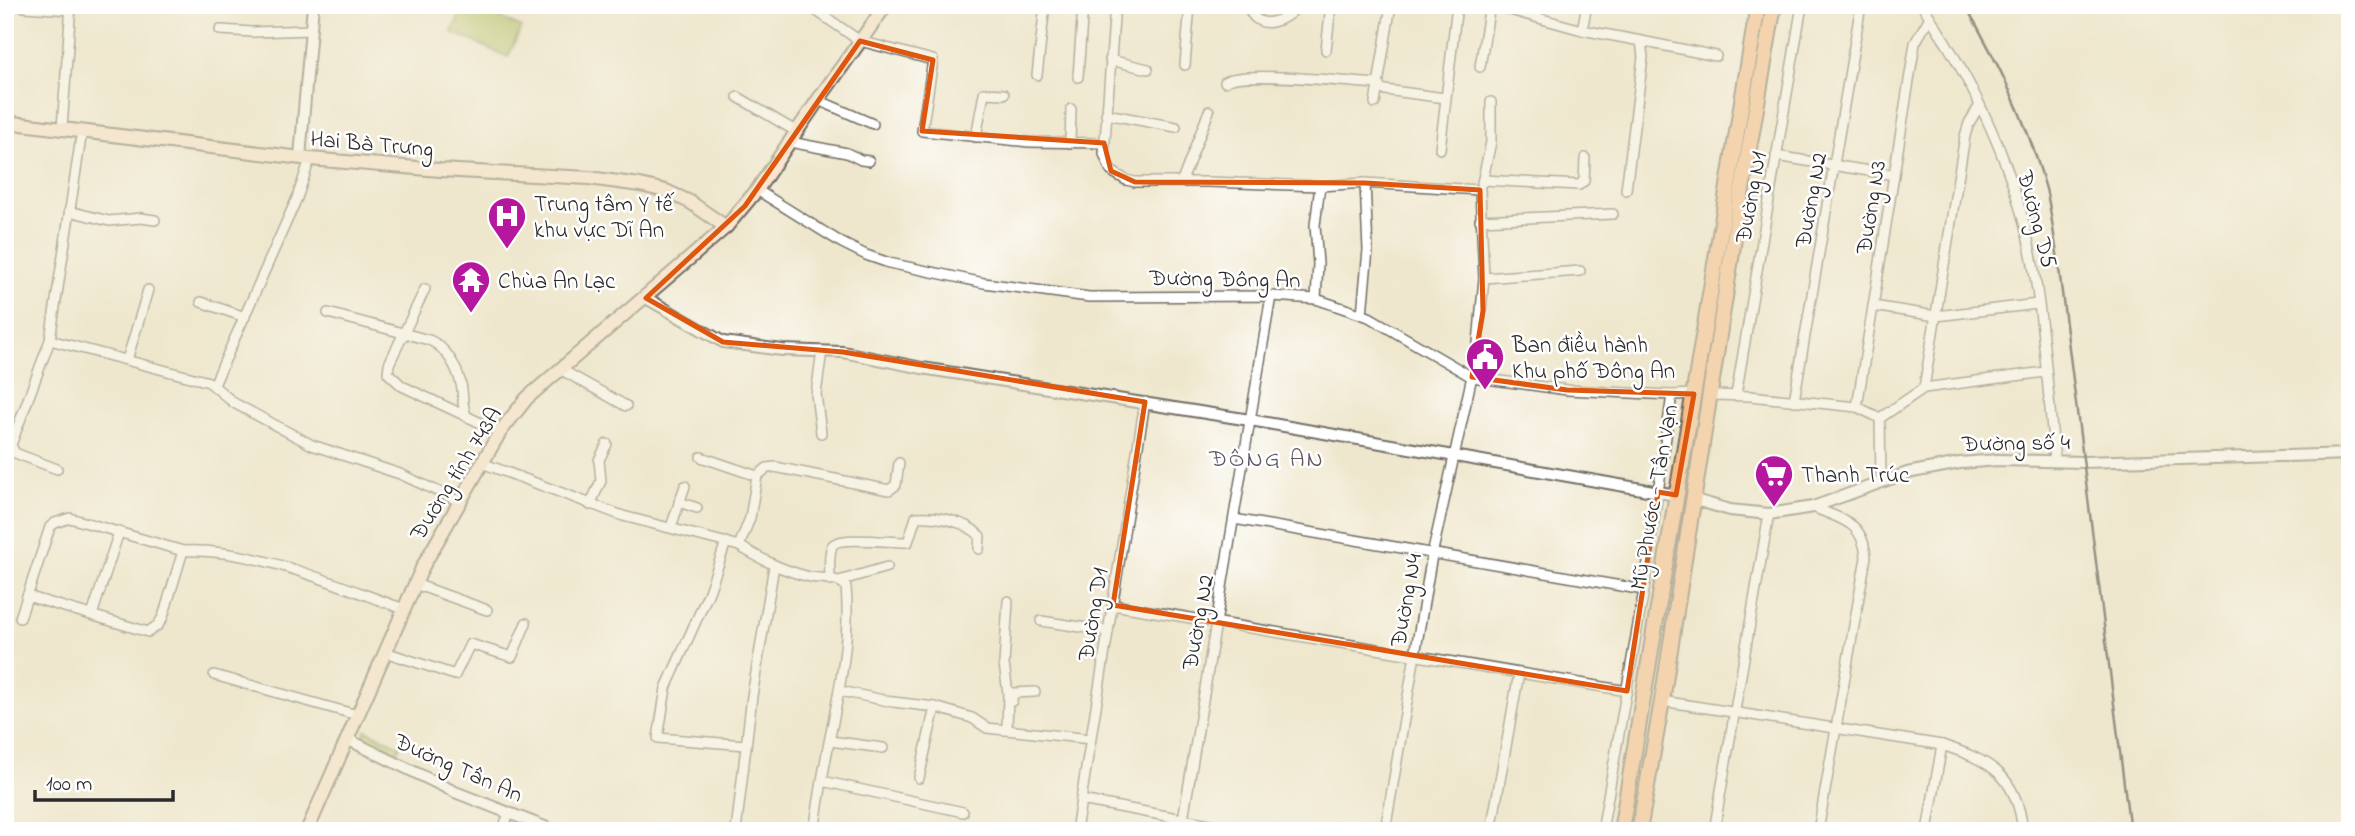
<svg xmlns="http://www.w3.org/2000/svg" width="2355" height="836" font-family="'Indie Flower',sans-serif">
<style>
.green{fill:#b0c265;stroke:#6e7648;stroke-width:2}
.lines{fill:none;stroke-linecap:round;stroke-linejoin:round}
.minor-casing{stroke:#706d64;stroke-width:12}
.tertiary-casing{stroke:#706d64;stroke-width:14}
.secondary-casing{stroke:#706d64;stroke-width:16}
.primary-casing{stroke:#706d64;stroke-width:18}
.minor{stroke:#fff;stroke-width:9}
.tertiary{stroke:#fff;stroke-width:10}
.secondary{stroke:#fce5d0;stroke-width:12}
.primary{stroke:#f8bd89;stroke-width:14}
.rail{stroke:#2b2b2b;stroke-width:2.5}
.marked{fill:none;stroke:#df570e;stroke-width:5;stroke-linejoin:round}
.labels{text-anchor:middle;stroke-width:5;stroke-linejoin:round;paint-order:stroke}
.street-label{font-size:23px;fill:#2b2b2b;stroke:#fff}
.poi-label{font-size:23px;fill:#2b2b2b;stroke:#fff;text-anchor:start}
.neighbourhood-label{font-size:24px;letter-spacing:2px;fill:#615564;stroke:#fff}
</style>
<rect width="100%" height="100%" fill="#fff"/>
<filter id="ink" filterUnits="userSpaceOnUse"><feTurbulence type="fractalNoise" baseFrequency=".0143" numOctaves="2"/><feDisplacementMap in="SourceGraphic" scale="14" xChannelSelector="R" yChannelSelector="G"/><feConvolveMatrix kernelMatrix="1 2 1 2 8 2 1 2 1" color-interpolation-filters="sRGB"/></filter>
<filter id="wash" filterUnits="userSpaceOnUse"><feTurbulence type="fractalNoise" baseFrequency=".00686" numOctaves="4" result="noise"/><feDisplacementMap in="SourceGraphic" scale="28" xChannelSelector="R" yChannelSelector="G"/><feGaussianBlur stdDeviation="1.57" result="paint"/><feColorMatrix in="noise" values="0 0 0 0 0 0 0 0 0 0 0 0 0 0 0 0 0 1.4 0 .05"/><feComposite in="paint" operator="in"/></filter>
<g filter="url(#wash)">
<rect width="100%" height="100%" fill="#efe7cd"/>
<!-- green -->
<g class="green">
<path d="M464,5h9l48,23 -13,29 -56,-25z"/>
<path d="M366,730l34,16 -5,12 -35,-16z"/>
</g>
</g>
<g filter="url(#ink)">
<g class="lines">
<!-- minor casing -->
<g class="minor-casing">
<g id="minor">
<path d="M808,5l52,36 73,19 -11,71 107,11 75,1"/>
<path d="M1115,5l-11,149 7,17 15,9 9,2h74l111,4 45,-3 115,7 4,88 -7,76 -45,201 -47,276"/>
<path d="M1248,5c7,28 37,18 50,0"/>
<path d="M1492,5l90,25 59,11 2,16 -17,133"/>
<path d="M1922,5c51,76 93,163 110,254 12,67 16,135 23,202"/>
<path d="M24,7l47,3"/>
<path d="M220,30l33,2 58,-2"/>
<path d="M1582,30l5,-25"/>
<path d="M1641,41l75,15"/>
<path d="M1326,50l5,-45"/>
<path d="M1110,60l38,9"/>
<path d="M1185,65l5,-60"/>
<path d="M1480,67l10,-62"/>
<path d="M1037,75l8,-70"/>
<path d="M1078,77l5,-72"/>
<path d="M1225,82c15,-13 128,1 154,2"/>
<path d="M1378,89l67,9"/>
<path d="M738,97l59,35"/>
<path d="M818,100l55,24"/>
<path d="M1375,103l16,-98"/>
<path d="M1106,114l70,13"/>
<path d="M62,128l9,-123"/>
<path d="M976,137l8,-44 20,1"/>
<path d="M790,142l57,11 14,7 8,1"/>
<path d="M1070,143l1,-34"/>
<path d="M1440,149l17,-144"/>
<path d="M1776,156l118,19"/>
<path d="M1483,180l96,5 5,-4 1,-23"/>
<path d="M1182,181l27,-70"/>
<path d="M1482,183l9,-41v-40"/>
<path d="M757,190l85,53 24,12 23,8 95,20 105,14 182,-1 45,3 53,18 103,60 95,13 105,5 22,-1"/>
<path d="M69,211l40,10 32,-3 14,2"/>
<path d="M1480,220l133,-6"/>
<path d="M1484,278l96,-7"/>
<path d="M425,289l-36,75 -1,9 14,13 98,46"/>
<path d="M1316,299l2,-35 -3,-39 5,-39"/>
<path d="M201,302l44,15"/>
<path d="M1873,306l63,10 102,-12"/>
<path d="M328,313l101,27c17,7 28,27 32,44 3,12 0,22 6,33"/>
<path d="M1362,314l6,-64 -3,-67"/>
<path d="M50,340l159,42 25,21 78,42 88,29 61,28"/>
<path d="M127,360l21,-70"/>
<path d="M560,369l66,37"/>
<path d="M214,385l83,-187 13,-39"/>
<path d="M1924,388l41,-252 4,-13 11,-18"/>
<path d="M1710,395l40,1 107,11 23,11 1,63"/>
<path d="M1736,395l66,-390"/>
<path d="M1794,401l67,-396"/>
<path d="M1857,407l58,-364 15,-26"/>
<path d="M1880,418l44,-30 121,-16"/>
<path d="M821,433l-5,-39 6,-43"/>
<path d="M701,457l56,19"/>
<path d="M482,463l141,53 116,30 11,-28 7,-42 10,-8 8,-1 114,23 7,-5 3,-22"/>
<path d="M57,469l-42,-16 -4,-8 39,-105 32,-209"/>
<path d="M679,502l18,6"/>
<path d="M590,505l11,-24 -2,-21 8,-16"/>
<path d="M1813,507c29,13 50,14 53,50l-48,274"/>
<path d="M1234,519l410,71"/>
<path d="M671,527l14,-41"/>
<path d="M726,542l-17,50 -43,96 -8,50 88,7"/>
<path d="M739,546c26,15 42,24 71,31 12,2 29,0 36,10 6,66 -14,130 -24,194l141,31"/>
<path d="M830,580c0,-10 -2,-24 2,-34 6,-11 62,-3 76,-4l8,-25c20,-1 49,3 64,19l-1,13"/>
<path d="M839,581l48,-14"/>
<path d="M415,584l72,26"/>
<path d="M27,596l121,36 10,-7 5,-8 20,-66"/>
<path d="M1113,605l514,86"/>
<path d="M92,615l27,-83"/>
<path d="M20,618l30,-91 5,-4 15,-5 113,33c73,-3 153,34 221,58"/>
<path d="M1041,621l67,10"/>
<path d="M385,652l70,23 15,-31 42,13 14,-34"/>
<path d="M214,675l143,40"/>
<path d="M840,691l53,11 42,5 -16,71"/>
<path d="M1012,701l1,-8 22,-1"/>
<path d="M1662,701l280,44c49,16 75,30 81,86"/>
<path d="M935,707l37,11 15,10 104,11"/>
<path d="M1007,730l1,-37 -4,-29 4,-63"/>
<path d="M830,741l53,7"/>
<path d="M1081,800l166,31"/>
<path d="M502,831l7,-17"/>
<path d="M736,831l16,-135 22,-130"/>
<path d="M814,831l8,-50"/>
<path d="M1076,831l69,-429"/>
<path d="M1181,831l90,-535"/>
<path d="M1491,831l28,-158"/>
<path d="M1602,831l42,-241 28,-195"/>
<path d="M1714,831l55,-317"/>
<path d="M1927,831l15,-86"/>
</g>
</g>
<!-- tertiary casing -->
<g class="tertiary-casing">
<g id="tertiary">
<path d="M300,157l13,-152"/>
<path d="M646,298l77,44 59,8 61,2 79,16 328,52 426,75"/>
<path d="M1692,499l38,11 39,4 44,-7 94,-34 53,-10 38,-3 85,2 267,-8"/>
<path d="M347,739l108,53 100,39"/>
</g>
</g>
<!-- secondary casing -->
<g class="secondary-casing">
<g id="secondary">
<path d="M5,122l305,37 130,11 149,8 51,7 26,6 24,11 36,25"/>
<path d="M307,831l116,-265 77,-134 27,-34 199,-171 31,-37 61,-90 68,-95"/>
</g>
</g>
<!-- primary casing -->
<g class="primary-casing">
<g id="primary">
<path d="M1621,831l137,-826"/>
<path d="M1639,831l23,-130 77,-494 35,-202"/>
</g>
</g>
<!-- minor -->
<use href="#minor" class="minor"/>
<!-- tertiary -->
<use href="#tertiary" class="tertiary"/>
<!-- secondary -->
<use href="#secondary" class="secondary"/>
<!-- primary -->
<use href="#primary" class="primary"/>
<!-- rail -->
<path class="rail" d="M1965,5c34,58 63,119 81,184 5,20 7,43 11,64l73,578"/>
</g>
</g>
<!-- marked area -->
<path d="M0 0H2355V836H0ZM860,41l73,19 -11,71 182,12 7,28 24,11 230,1 115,7 3,121 -11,66 95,13 127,4 -18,101 -18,-3 -31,199 -514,-86 32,-203 -302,-50 -120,-10 -77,-44 99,-92z" fill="#efe7cd" fill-opacity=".55" fill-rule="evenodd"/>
<path class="marked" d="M860,41l73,19 -11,71 182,12 7,28 24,11 230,1 115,7 3,121 -11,66 95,13 127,4 -18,101 -18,-3 -31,199 -514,-86 32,-203 -302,-50 -120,-10 -77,-44 99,-92z"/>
<!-- icons -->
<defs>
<g id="hospital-pin" transform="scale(2.0125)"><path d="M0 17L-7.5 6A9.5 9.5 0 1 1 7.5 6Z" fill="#b5179e" stroke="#fff"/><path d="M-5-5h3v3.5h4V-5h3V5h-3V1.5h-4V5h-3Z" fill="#fff"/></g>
<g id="temple-pin" transform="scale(2.0125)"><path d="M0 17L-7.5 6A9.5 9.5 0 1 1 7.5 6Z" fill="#b5179e" stroke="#fff"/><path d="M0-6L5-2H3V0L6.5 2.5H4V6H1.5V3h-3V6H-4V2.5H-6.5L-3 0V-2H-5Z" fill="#fff"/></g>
<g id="civic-pin" transform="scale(2.0125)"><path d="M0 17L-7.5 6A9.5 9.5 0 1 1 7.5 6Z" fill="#b5179e" stroke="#fff"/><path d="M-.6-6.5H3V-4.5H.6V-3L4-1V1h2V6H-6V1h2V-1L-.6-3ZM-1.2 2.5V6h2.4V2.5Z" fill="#fff"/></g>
<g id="supermarket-pin" transform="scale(2.0125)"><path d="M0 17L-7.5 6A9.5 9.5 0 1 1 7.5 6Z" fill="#b5179e" stroke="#fff"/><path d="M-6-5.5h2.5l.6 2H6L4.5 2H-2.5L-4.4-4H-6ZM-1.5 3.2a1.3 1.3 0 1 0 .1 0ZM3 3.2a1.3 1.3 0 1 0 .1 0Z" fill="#fff"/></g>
</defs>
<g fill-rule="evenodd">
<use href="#hospital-pin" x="507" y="216"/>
<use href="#temple-pin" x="471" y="280"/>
<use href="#civic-pin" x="1485" y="357"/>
<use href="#supermarket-pin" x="1774" y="474"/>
</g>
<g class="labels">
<!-- street labels -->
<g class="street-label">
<text transform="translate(372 143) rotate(5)" y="8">Hai Bà Trưng</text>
<text transform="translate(1750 197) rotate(-80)" y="8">Đường N1</text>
<text transform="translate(1810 200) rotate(-80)" y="8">Đường N2</text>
<text transform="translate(1870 207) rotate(-81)" y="8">Đường N3</text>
<text transform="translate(2038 219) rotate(75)" y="8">Đường D5</text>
<text transform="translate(1225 278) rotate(1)" y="8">Đường Đông An</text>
<text transform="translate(2016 442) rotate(-1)" y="8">Đường số 4</text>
<text transform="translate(455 473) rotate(-58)" y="8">Đường tỉnh 743A</text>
<text transform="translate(1653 497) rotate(-80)" y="8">Mỹ Phước - Tân Vạn</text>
<text transform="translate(1405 600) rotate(-80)" y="8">Đường N4</text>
<text transform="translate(1092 614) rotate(-81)" y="8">Đường D1</text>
<text transform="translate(1197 622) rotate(-80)" y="8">Đường N2</text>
<text transform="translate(459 767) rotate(24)" y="8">Đường Tân An</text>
</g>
<!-- poi labels -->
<g class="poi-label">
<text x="534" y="211">Trung tâm Y tế<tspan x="534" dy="26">khu vực Dĩ An</tspan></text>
<text x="498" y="288">Chùa An Lạc</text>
<text x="1512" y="352">Ban điều hành<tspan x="1512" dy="26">Khu phố Đông An</tspan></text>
<text x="1801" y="482">Thanh Trúc</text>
</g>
<!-- neighbourhood labels -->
<g class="neighbourhood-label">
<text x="1267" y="466">ĐÔNG AN</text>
</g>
</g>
<!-- margin -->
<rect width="2355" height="836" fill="none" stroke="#fff" stroke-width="28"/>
<!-- scale -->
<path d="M35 790v10h138v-10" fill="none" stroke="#2b2b2b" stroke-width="3.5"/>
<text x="46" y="790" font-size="21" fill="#2b2b2b" stroke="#ffffff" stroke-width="5" paint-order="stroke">100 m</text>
</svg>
